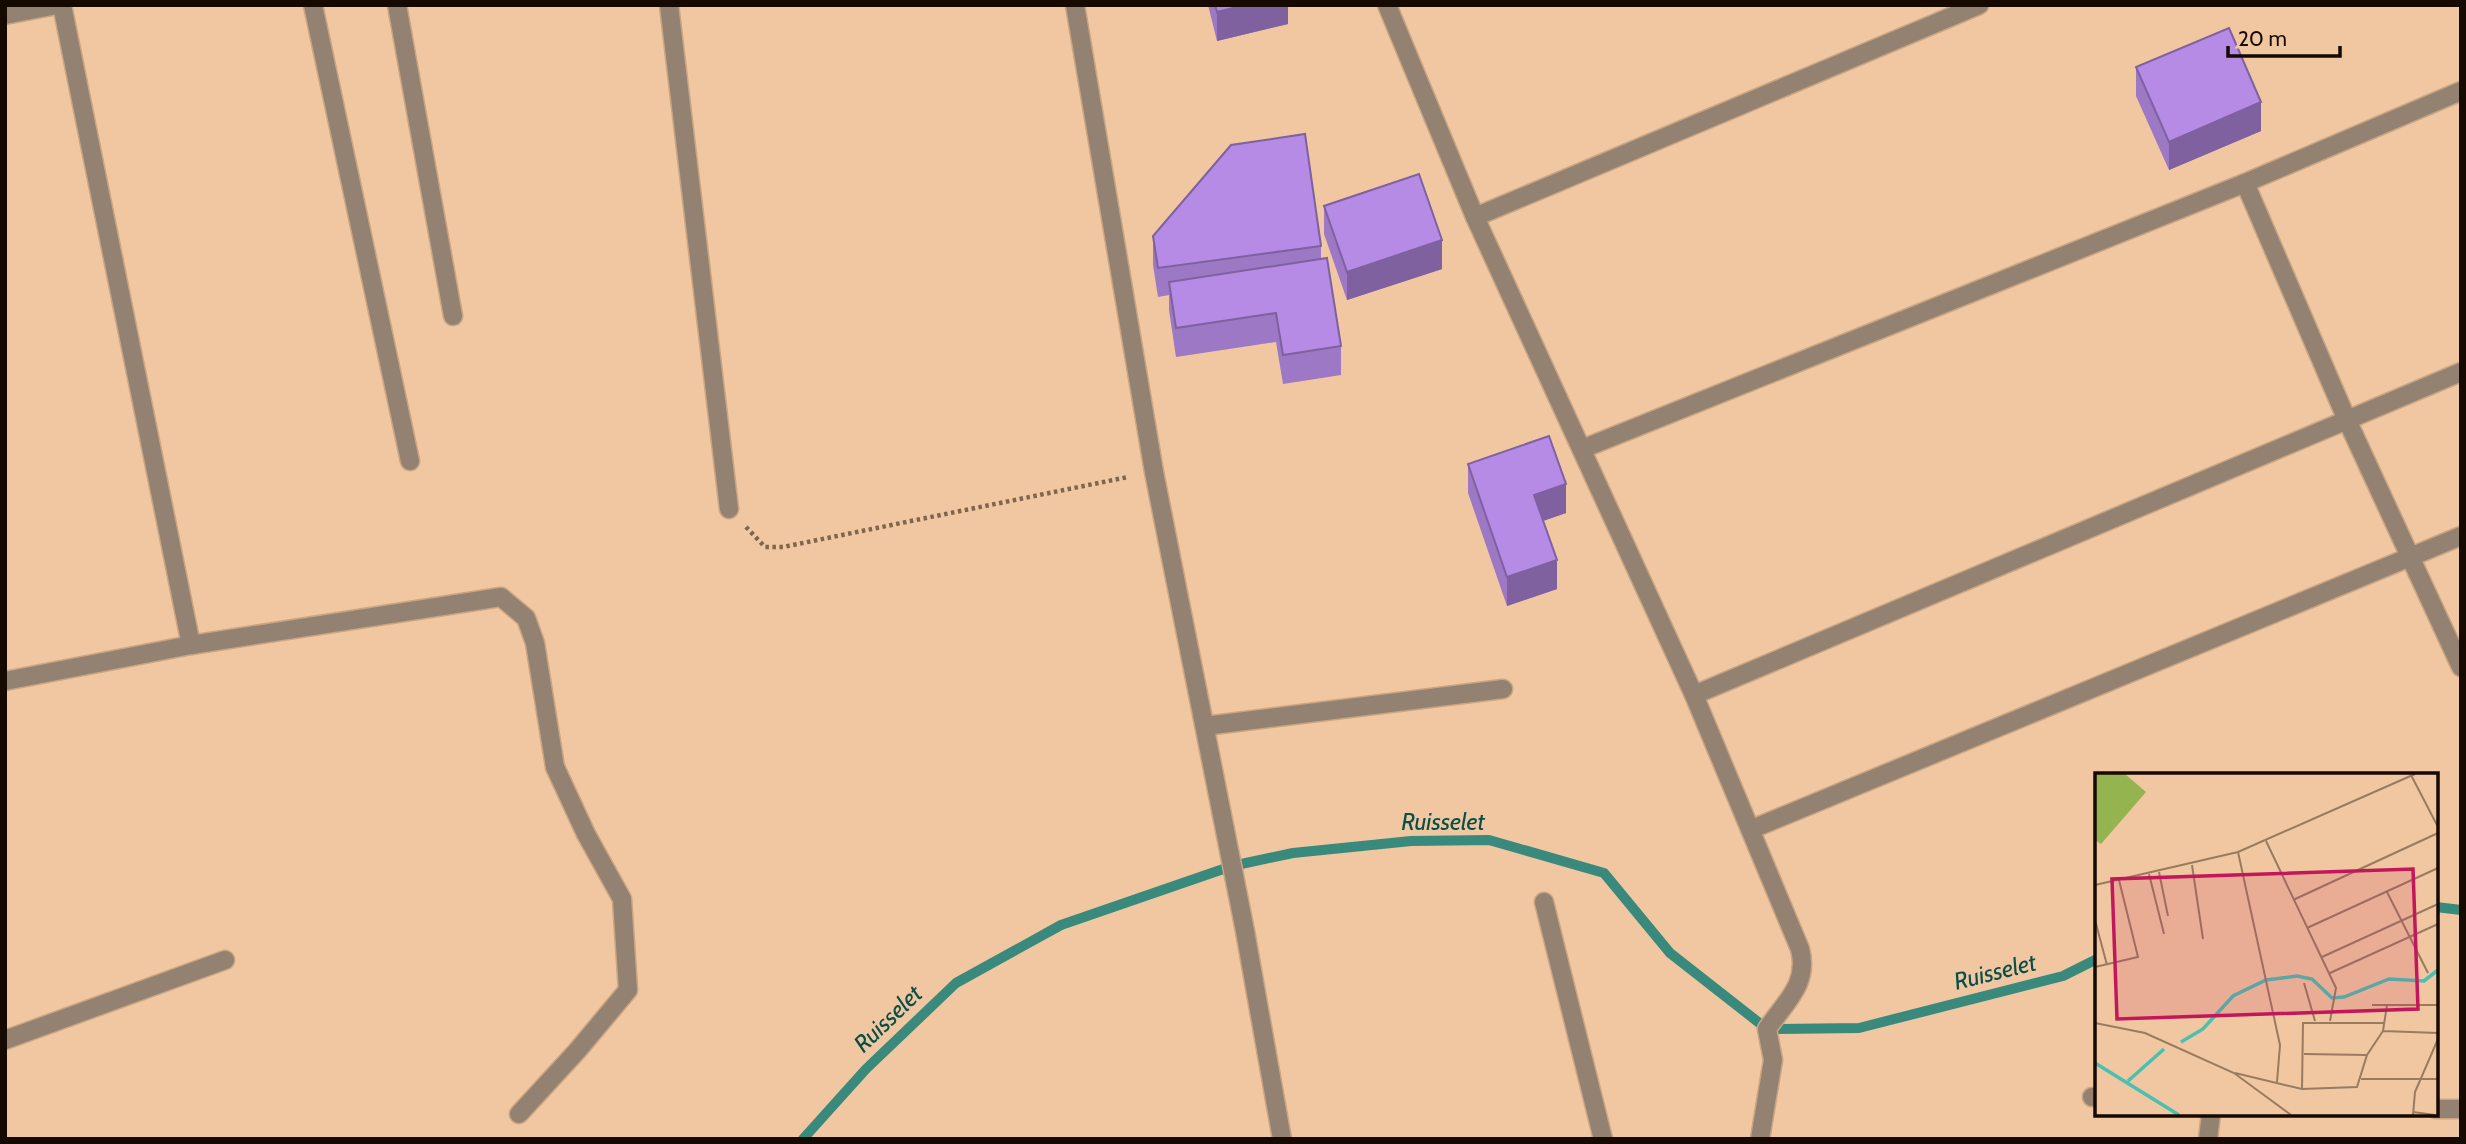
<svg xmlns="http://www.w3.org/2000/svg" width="2466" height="1144" font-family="Cabin,sans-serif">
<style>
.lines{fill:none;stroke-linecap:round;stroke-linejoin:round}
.stream{stroke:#3a897d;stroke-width:10}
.minor-casing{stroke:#c9a583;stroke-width:21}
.path{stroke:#80654e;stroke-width:4.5;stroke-dasharray:3.5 3.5;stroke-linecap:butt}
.minor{stroke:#938272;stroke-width:18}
.wall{fill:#9c78c5}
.shaded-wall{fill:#7f61a0}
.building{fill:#b58be5;stroke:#7f61a0;stroke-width:2}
.labels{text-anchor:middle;stroke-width:7;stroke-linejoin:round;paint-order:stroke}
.water-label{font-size:24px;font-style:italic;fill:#064e47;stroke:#f0c7a0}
.inset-river{fill:none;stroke:#4ac0b2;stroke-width:3.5}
.inset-road{fill:none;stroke:#997b60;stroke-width:2}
.view{fill:#c2185b;fill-opacity:0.15;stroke:#c2185b;stroke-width:3.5}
.inset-edge{fill:none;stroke:#160900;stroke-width:3.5}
</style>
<rect width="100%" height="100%" fill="#f0c7a0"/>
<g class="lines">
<!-- stream -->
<g class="stream">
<path d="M2436,907l25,3"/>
<path d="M803,1139l63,-70 90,-86 105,-58 171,-59 61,-13 118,-12 78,-1 115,33 66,80 97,76 92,-1 204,-52 34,-17"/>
</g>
<!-- minor casing -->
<g class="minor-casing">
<g id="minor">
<path d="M62,5l129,640"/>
<path d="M313,5l97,456"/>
<path d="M397,5l56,311"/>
<path d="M669,5l60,504"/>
<path d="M1075,5l79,467 91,459 37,208"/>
<path d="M1387,5l88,212 219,478 106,254c9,35 -14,52 -33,80l6,31 -13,79"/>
<path d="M5,15l52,-10"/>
<path d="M2245,183l102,237 114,247"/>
<path d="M1475,217l504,-212"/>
<path d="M1582,449l663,-266 216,-92"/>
<path d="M5,681l186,-36 310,-48 25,21 9,25 20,124 31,67 36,65 6,91 -51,61 -58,63"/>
<path d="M1694,695l767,-323"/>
<path d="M1205,726l298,-37"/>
<path d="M1752,829l709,-293"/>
<path d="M1544,902l59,237"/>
<path d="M5,1040l220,-80"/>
<path d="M2092,1097h5"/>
<path d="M2436,1109h25"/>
<path d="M2208,1139l3,-25"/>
</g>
</g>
<!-- path -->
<path class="path" d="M746,527l19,20h18l345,-70"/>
<!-- minor -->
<use href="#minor" class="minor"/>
</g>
<!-- wall -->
<g class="wall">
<path d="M1208,5h80v19l-71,17z"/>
<path d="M2136,67l125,64 -92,39 -33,-74z"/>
<path d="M1324,206l118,63 -95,31 -23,-66z"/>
<path d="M1153,236l168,10v13l20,87v29l-58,9 -7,-42 -100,15 -7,-47v-15l-11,2 -5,-32z"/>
<path d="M1468,464l98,49 -23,8 14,68 -50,17 -39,-113z"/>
</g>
<!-- shaded-wall -->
<g class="shaded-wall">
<path d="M1245,5h43v19l-71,17v-29z"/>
<path d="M2261,102v29l-92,39v-28z"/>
<path d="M1442,240v29l-95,31v-28z"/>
<path d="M1566,484v29l-32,11v-29z"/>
<path d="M1557,560v29l-50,17v-29z"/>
</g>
<!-- building -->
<g class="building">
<path d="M1215,5h30l-28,7z"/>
<path d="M2229,28l32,74 -92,40 -33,-75z"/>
<path d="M1305,134l16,112 -163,22 -5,-32 78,-91z"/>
<path d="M1419,174l23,66 -95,32 -23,-66z"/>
<path d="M1327,258l14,88 -58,9 -7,-42 -100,15 -7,-46z"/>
<path d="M1549,436l17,48 -32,11 23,65 -50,17 -39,-113z"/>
</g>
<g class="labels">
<!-- water labels -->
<g class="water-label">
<text x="1443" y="830">Ruisselet</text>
<text transform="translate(1995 972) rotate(-14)" y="8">Ruisselet</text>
<text transform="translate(888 1019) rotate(-44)" y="8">Ruisselet</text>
</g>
</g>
<!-- overview -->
<g transform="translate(2095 773)">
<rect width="343" height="343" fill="#f0c7a0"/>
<path d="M0,1h30l21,18 -45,52 -6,-4z" fill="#94b450"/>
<path class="inset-river" d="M86,269l22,-13 30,-33 33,-16 31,-4 15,3 20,19 12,-1 45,-18 35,2 14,-11M0,290l84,52M33,308l36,-32"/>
<path class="inset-road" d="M316,2l27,52M171,68l70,147 -6,33M143,79l42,193 -3,37M97,92l11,74M64,99l9,44M54,101l15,60M0,112l143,-33 177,-78M292,119l41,81M198,127l145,-67M0,147l12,45M212,155l131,-60M227,184l116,-53M0,194l43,-10 -19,-77M235,200l108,-49M209,210l11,38M277,232h66M0,250l50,10 89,40 57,42M288,258l55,2M209,281l63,1M140,300l67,16 55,-2 10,-32 16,-24 4,-26M266,306h77M207,316l1,-66h82M318,339l22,3M318,342l2,-23 23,-53"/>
<path class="view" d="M318,96l5,140 -301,10 -5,-140z"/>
<rect width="343" height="343" class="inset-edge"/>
</g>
<!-- border -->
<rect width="2466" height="1144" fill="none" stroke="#160900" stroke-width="14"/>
<!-- scale -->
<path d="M2228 46v10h112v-10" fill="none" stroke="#160900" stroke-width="3.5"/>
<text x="2238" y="46" font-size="21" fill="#160900" stroke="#f0c7a0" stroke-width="5" paint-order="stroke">20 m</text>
</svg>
